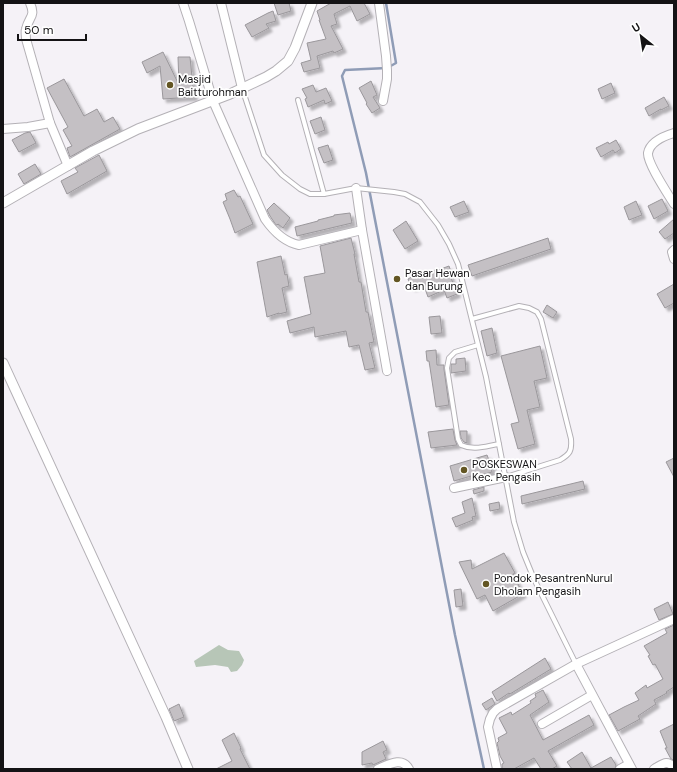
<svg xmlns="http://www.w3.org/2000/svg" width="677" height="772" font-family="'DM Sans',sans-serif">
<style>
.green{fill:#b7c6b7}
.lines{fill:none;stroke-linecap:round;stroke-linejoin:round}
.stream{stroke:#8f9cb6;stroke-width:2.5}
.building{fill:#c4c0c4;stroke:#9a979b;filter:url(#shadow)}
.service-casing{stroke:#b4b1b6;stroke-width:6}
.minor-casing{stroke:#b4b1b6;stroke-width:10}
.tertiary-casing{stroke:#b4b1b6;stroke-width:11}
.service{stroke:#fff;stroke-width:4}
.minor{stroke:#fff;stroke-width:8}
.tertiary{stroke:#fff;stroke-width:9}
.poi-dot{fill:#635623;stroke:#fff;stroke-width:1.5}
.labels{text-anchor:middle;stroke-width:3.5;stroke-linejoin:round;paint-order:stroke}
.poi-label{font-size:11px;fill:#141315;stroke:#fff;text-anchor:start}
</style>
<defs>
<filter id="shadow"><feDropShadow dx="3.5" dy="3.5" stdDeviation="1" flood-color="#0004"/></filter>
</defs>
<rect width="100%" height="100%" fill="#f5f2f7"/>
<!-- green -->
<path class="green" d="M219,645l9,5 11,1 5,9 -2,5 -5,6 -6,1 -3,-5 -13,-2 -19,2 -2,-6z"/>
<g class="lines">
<!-- stream -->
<path class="stream" d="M386,3l10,60 -9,5 -42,2 -3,6 24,97 89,462 29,134"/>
</g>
<!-- building -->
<g class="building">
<path d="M274,3h15l2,8 -13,4z"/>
<path d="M331,3h33l6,11 -13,7 -7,-15 -16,8 3,10 -6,2 12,23 -9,4 -1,-2 -16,5 3,12 -16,4 -3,-9 10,-3 -4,-17 19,-4 -7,-19h1l-3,-9z"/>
<path d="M273,11l3,10 -10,3 3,4 -17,9 -7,-12 23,-12z"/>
<path d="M163,52l16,33 -1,-28h12l4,40 -31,2 -3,-33 -13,7 -5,-11z"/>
<path d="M64,79l20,37 13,-7 7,13 9,-5 7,12 -50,28 -3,-9 5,-2 -9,-16 5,-3 -21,-39z"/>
<path d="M371,81l6,14 -4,2 7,11 -8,5 -6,-9 1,-1 -8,-15z"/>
<path d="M611,83l4,10 -13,6 -4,-10z"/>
<path d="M313,85l3,7 10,-4 6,13 -7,3 -1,-4 -16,7 -3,-8 2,-1 -5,-9z"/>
<path d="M664,97l5,9 -8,4v-1l-12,7 -4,-8z"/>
<path d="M321,117l4,13 -10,4 -5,-13z"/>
<path d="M30,132l6,11 -17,9 -7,-12 13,-7z"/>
<path d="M616,140l5,9 -6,4 -2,-3 -12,7 -5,-9 12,-6 1,2z"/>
<path d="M328,145l5,15 -9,3 -6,-15z"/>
<path d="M99,155l8,16 -40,23 -6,-13 17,-9 -3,-4z"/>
<path d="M35,164l6,10 -17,10 -6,-10z"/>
<path d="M234,190l4,7 2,-1 13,28 -18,9 -5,-14 -7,-17 4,-2 -2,-6z"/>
<path d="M662,199l6,12 -14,8 -6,-13z"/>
<path d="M464,201l5,11 -14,5 -5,-10z"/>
<path d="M636,201l6,14 -13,5 -5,-13z"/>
<path d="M274,203l16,15 -7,10 -5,-4 -1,1h-1l-6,-9 -3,-6z"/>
<path d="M350,213l2,10 -55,13 -2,-9 23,-6v-1l16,-4v-1z"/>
<path d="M674,219v14l-9,6 -6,-7z"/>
<path d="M406,221l12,20 -13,8 -12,-19z"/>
<path d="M351,238l4,16h-1l5,28h2l5,30h2l6,30 -5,1 6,25 -10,2 -6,-25 -10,2 -3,-16 -31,6 -1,-10 -24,6 -3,-12 24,-7 -7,-37 21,-4 -5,-27z"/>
<path d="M548,238l3,11 -79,27 -4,-11z"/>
<path d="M281,256l4,19 2,-1 2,12 -7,2 5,24 -8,2v-1l-12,4 -10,-55z"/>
<path d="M449,266l3,8 -2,1 7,19 -10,4 -3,-8 -16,7 -5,-14 -11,5 -4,-9 9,-5 1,2 20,-7v1z"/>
<path d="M674,284v19l-9,5 -8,-14z"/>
<path d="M547,305l10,7 -4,6 -10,-6z"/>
<path d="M440,316l2,17 -11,1 -2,-17z"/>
<path d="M492,328l5,25 -10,3 -6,-25z"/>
<path d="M540,346l7,32 -13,3 6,26 -13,3 8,34 -17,5 -7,-25 8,-2 -18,-66z"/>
<path d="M436,350l1,15h7v4l5,36 -13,2 -7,-46h-2l-1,-10z"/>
<path d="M465,358l1,13 -15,2v-9h5v-5z"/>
<path d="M453,429l2,11 2,5 -26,3 -3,-16z"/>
<path d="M460,431h7v12l-3,-1 -3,-4z"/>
<path d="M487,455l2,5 2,-1 2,7 -2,1 1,5 -11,3 1,2 -11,2v-3l-17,5 -4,-15z"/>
<path d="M674,458v19l-8,-15z"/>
<path d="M583,481l2,8 -63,15 -1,-8z"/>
<path d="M484,487v4l-10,3 -1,-4z"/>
<path d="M472,498l4,18 -4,1 1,3 -17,7 -4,-9 13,-5 -3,-11z"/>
<path d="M499,502l1,7 -10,2 -1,-7z"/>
<path d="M504,553l11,20 -2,1 10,20 -30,17 -8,-16 -8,4 -18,-37 12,-2 1,9z"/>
<path d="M461,589l2,17 -7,1 -2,-17z"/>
<path d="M668,602l5,12 -14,6 -5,-11z"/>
<path d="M674,625v62l-8,5 1,1 -13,7 2,4 -18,12 2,3 -22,12 -9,-16 15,-8 15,-7 -4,-7 11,-8 1,3 16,-9 -8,-15 -2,1 -5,-9 2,-1 -6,-9 23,-13 -2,-4z"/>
<path d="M545,658l6,11 -41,25 -1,-1 -12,8 -5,-9z"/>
<path d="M543,690l6,12 -19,13 13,25 46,-25 5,10 -46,26 9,15 -5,3h-11l-7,-11 -20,11h-12v-5l2,-1 -4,-7 -3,-13 2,-2 -1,-3 9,-5 -8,-15 12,-6 1,3 19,-12 -1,-2 6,-4 -1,-3z"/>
<path d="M492,698l3,6 -9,6 -4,-6z"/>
<path d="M179,704l5,13 -10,4 -5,-12z"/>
<path d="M674,724v36l-3,-1 -6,-11h2l-7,-17z"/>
<path d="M234,733l7,15 -1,1 10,20h-34l16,-8 -10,-21z"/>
<path d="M383,741l4,9 -4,2 3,7 -13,6 -1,-2 -10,2v-13z"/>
<path d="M582,752l9,16 20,-11 5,8 -1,4h-43l-5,-7z"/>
</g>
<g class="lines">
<!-- service casing -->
<g class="service-casing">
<g id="service">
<path d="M242,88l22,67 18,20 18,14 10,5h14l32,-6 38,4 11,2 15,8 18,23 11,19 9,20 7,28 21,85 28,145 9,30 11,27 42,85"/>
<path d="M298,100l26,94"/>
<path d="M472,319l47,-13 10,2 8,4 4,7 30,120c1,12 -1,15 -11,21l-54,17"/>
<path d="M478,345l-23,7 -6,6 -2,10 11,71 3,6c13,6 25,1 38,-1"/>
</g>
</g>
<!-- minor casing -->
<g class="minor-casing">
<g id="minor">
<path d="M30,3c6,14 -1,13 -4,26 -1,3 0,6 0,10l24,84 18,43"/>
<path d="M183,3l6,18 24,80 52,118c9,13 19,23 34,26l63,-15"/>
<path d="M221,3l21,85"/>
<path d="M379,3l7,53 1,14v9l-4,22"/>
<path d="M3,129l25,-2 22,-4"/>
<path d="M674,133c-10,3 -24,9 -26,20 -1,10 20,41 26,51"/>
<path d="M356,188l6,42 25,141"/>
<path d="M674,250l-2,2 2,7"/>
<path d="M454,488l52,-11"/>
<path d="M576,664l56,105"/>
<path d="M542,724l50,-29"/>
<path d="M378,769c10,-4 24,-13 31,0"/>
<path d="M497,769l-9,-42 2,-8 3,-6 4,-4 79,-45 98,-45"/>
<path d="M620,769l9,-5"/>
<path d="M654,769c9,-5 13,-10 20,-1"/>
</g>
</g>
<!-- tertiary casing -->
<g class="tertiary-casing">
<g id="tertiary">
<path d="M3,203l90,-52 45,-22 92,-35 36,-17 10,-6 12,-10 7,-13 17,-45"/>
<path d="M3,363l163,354 22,52"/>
</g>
</g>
<!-- service -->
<use href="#service" class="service"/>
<!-- minor -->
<use href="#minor" class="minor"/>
<!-- tertiary -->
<use href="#tertiary" class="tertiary"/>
</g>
<!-- markers -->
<g class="poi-dot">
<circle cx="170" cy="85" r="4"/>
<circle cx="397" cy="279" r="4"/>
<circle cx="464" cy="470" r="4"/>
<circle cx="486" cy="584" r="4"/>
</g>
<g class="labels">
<!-- poi labels -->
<g class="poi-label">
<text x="178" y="83">Masjid<tspan x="178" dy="13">Baitturohman</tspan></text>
<text x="405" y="277">Pasar Hewan<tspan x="405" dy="13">dan Burung</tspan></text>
<text x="472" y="468">POSKESWAN<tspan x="472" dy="13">Kec. Pengasih</tspan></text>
<text x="494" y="582">Pondok PesantrenNurul<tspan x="494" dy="13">Dholam Pengasih</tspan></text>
</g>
</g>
<!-- border -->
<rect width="677" height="772" fill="none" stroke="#141315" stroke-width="8"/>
<!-- north arrow -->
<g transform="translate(641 36) rotate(330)" stroke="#ffffff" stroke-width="3" paint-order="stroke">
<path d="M0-3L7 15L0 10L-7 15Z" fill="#141315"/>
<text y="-6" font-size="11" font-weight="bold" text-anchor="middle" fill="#141315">U</text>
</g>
<!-- scale -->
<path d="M18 34v6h68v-6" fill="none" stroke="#141315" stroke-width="2"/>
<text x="24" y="34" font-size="12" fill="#141315" stroke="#ffffff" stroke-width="3" paint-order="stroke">50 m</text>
</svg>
